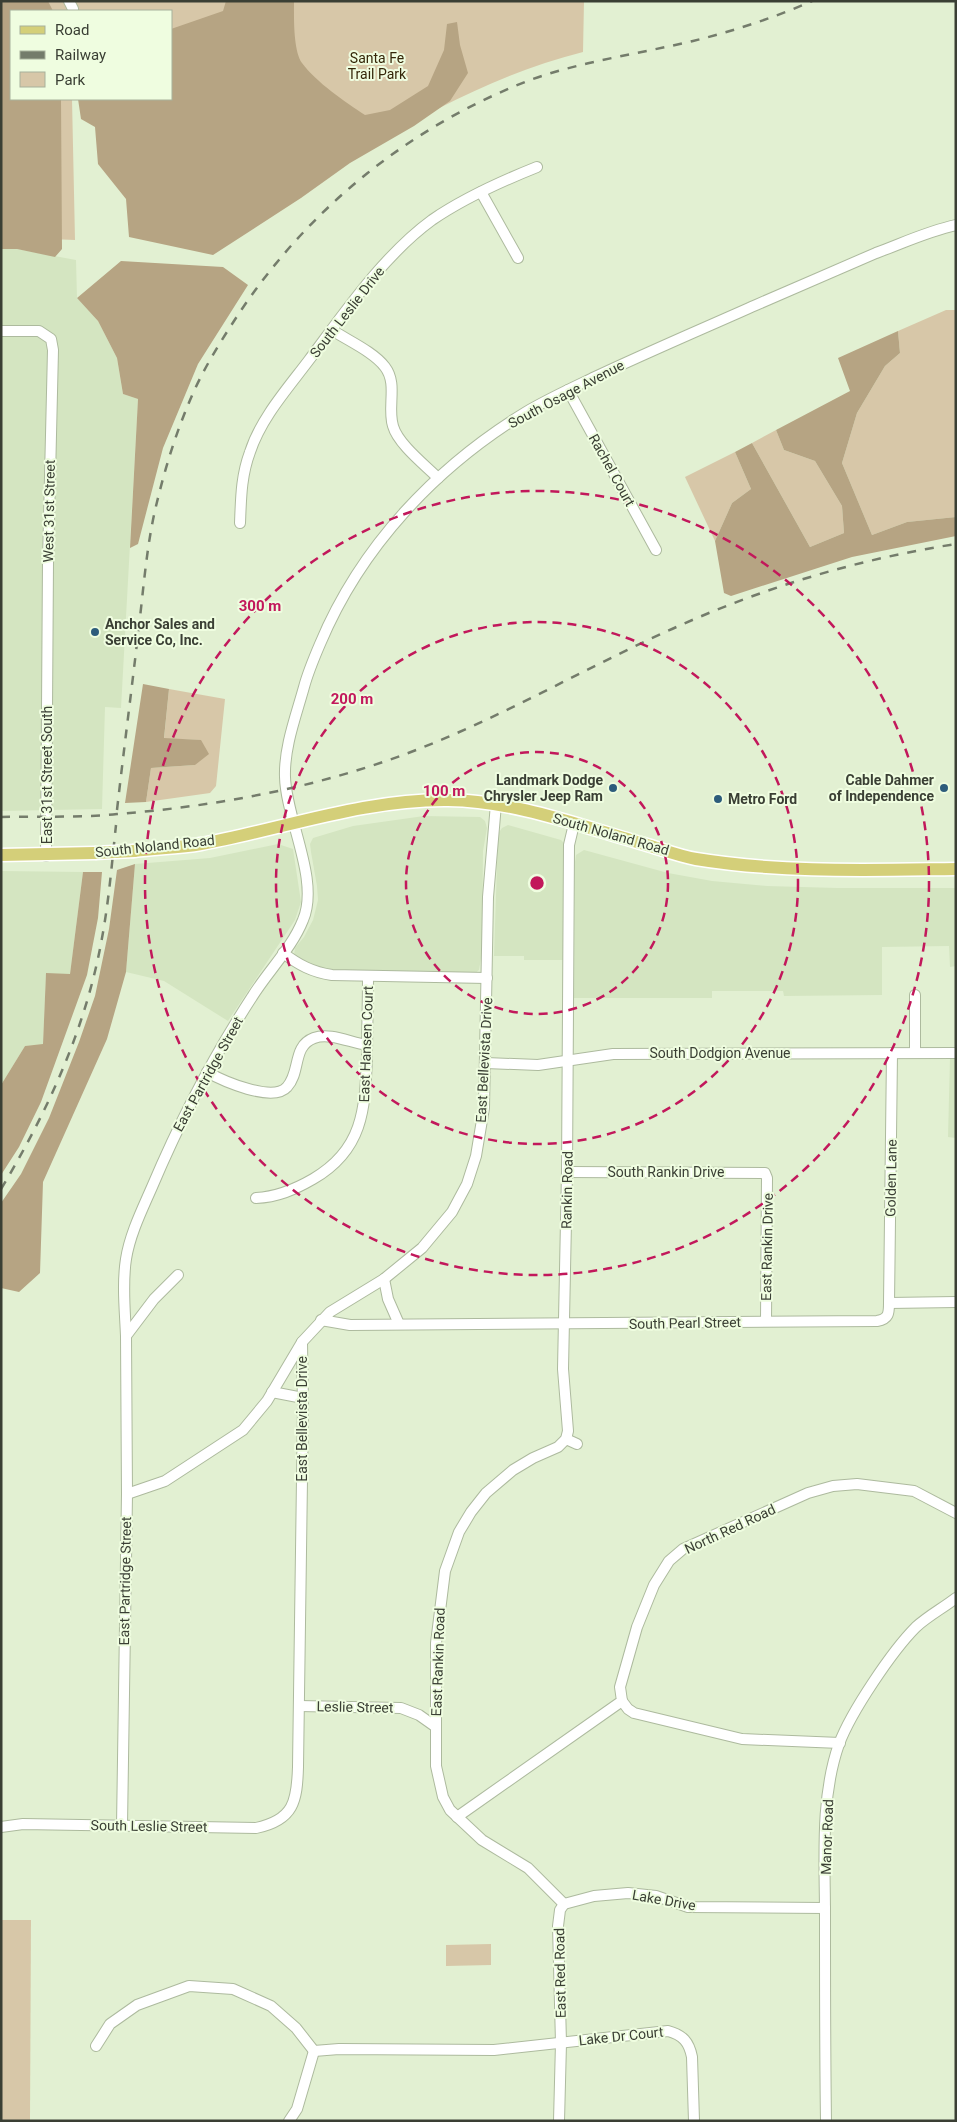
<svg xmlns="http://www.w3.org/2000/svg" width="957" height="2122" font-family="Roboto,sans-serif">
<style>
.built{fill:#d4e5c1}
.green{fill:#d7c7a8}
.forest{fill:#b6a483}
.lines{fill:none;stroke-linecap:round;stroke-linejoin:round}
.minor-casing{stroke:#adba9e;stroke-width:12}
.major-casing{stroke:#fff;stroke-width:15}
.minor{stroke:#fff;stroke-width:10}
.major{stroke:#d4cf79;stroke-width:12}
.rail{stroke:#747c6b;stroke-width:2.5;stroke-dasharray:9 9;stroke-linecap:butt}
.major-bridge-casing{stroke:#fff;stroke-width:15;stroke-linecap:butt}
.major-bridge{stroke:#d4cf79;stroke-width:12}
.ring{fill:none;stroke:#c2185b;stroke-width:2.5;stroke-dasharray:9 6}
.poi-dot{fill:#2d5c7b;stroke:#effde0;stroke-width:2}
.labels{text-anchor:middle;stroke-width:4;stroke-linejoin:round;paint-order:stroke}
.park-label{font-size:14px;fill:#352709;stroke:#effde0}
.street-label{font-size:14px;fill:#3a3f34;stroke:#effde0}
.poi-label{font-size:14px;font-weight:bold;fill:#3a3f34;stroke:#effde0;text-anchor:start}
.centre{fill:#c2185b;stroke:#effde0;stroke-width:2.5}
.ring-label{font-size:15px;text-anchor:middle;font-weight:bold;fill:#c2185b;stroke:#effde0;stroke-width:4;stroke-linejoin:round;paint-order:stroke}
</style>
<rect width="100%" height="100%" fill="#e2f0d2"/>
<!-- built -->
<g class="built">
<path d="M1,249h16l59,11 1,38 21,23 19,37 6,36 15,5 -17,309 -16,-1 -3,102 -101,2z"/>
<path d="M424,816l56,1 5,4 2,7 -4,23 -1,101 -3,18 -5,4 -140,-3 -17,-2 -17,-8 -6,-6 1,-7 9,-11 9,-17 5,-20 -1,-14 -6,-34 -1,-8 3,-6 40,-12z"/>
<path d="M508,825l53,15 3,3 1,117h-41v-4h-30l4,-122 4,-6z"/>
<path d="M278,844l15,5 8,53 -6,18 -67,101 -64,-40 -38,-9 9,-108 75,-6z"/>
<path d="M584,850l84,23 44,8 55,5 70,2h119v78l-6,1 -1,-21 -67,1v48l-98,1 -1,-5h-71v7h-138l1,-136 1,-7z"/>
<path d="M1,871l82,1 -13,102h-24l-3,71 -18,1 -24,39z"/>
<path d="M950,1058h6v80l-8,-1z"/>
</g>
<!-- green -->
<g class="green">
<path d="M1,1h68l1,10h-59v88h61l3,141 -74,-3z"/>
<path d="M71,1h513l-1,51c-76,19 -146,55 -212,94l-200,-86v-49h-100z"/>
<path d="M946,310h10v207l-49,5 -35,13 -30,-72 15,-50 28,-47 15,-13 -2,-22z"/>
<path d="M776,430l8,20 31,11 27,45 2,27 -34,14 -58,-104z"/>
<path d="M735,452l16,37 -19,14 -17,38 -30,-64z"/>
<path d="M169,689l56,10 -9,87 -6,7 -64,9 5,-34 44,-3 5,-25 -36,-1z"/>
<path d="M1,1920h30l-1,201h-29z"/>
<path d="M491,1944v21l-45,1v-21z"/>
</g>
<!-- forest -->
<g class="forest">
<path d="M1,1h47l5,10h-42v88h50l1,150 -7,8 -38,-8h-16z"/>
<path d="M226,1h68c0,16 -1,49 8,62 14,19 43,39 63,52l25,-5 38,-24 16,-36 3,-26 10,-2 3,23 8,28 -18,28 -36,25 -64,37 -49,35 -88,57 -84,-18 -3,-38 -28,-35 -3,-37 -14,-8 -3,-20h93v-70l52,-18z"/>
<path d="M121,261l102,6 25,18 -50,79 -35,84 -25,96 -8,4 8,-149 -15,-5 -6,-36 -19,-37 -21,-23z"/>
<path d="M898,331l2,22 -15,13 -28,47 -15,50 30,72 35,-13 49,-5v19l-104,21 -121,39 -7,-3 -9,-52 17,-38 19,-14 -16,-37 17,-9 58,104 34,-14 -2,-27 -27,-45 -31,-11 -8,-20 74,-39 -12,-33z"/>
<path d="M143,684l26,5 -5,49 37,2 8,14 -14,11 -44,3 -5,34 -21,1z"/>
<path d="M135,864l-9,108 -19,67 -64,143 -3,91 -21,19 -18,-4v-85l20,-29 28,-56 30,-76 16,-46 14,-67 8,-59z"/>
<path d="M83,872h19l-4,46 -11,57 -46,127 -22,45 -18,28v-90l24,-39 18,-2 3,-71 24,1z"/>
</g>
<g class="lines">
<!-- minor casing -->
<g class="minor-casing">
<g id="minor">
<path d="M69,1l4,8"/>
<path d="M481,192l37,66"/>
<path d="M332,330c15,10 42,22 53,37 13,17 2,40 8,59 5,18 32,39 45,52"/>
<path d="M1,331h38l12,8 2,11 -5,212 -2,294"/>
<path d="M568,390l88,160"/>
<path d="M240,523c1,-24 1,-47 10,-71 11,-34 38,-64 59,-92 36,-48 75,-105 123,-140 32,-22 70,-39 105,-53"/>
<path d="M283,953c16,12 29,19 49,22l155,3"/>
<path d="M915,1052v-57"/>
<path d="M486,1063l52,2 75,-11 343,-1"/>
<path d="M207,1072c16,9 66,31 80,15 14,-15 5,-41 27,-49 16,-6 37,5 53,7"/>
<path d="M567,1172l198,1 2,5 -1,143"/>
<path d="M256,1198c21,-1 38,-8 57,-19 50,-29 52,-69 54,-122 0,-26 1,-53 1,-80"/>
<path d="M384,1279l4,20 11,25"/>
<path d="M889,1303l67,-1"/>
<path d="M321,1320l29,5 527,-4c12,-2 12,-8 12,-18l3,-250"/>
<path d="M126,1336c-1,-25 -4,-52 0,-77 4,-25 16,-49 26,-72 28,-66 61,-130 100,-190 16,-26 40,-49 51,-77 17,-40 -17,-101 -18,-143 -1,-30 11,-61 19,-90 4,-15 10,-29 16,-43 41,-98 116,-177 206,-232 22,-13 46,-24 69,-35 53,-25 107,-48 161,-72 40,-17 80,-35 120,-52 27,-10 52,-22 80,-28"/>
<path d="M272,1392l31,6"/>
<path d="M566,1439l11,5"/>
<path d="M127,1494l38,-13 78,-51 24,-29 35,-59"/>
<path d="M622,1701l6,8 6,4 108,26 98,4"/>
<path d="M299,1706l102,2 18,7 17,12"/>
<path d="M457,1817l165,-116 -2,-14 17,-60 17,-42 15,-24 14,-12 125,-56 25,-7 24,-2 57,7 42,22"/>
<path d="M122,1826l5,-332 -1,-158 28,-37 24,-24"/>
<path d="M1,1827l22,-3 233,4c38,-8 41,-27 42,-61l5,-360 -1,-65 28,-30 54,-33 38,-31 30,-36 15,-28 9,-28 8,-48 4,-211 8,-93"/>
<path d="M564,1904l-36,-36 -46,-28 -32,-30 -7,-13 -7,-31v-123l9,-72 14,-39 12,-20 15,-19 27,-23 20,-12 25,-11 8,-8 2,-8 -5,-62 4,-197 2,-327 5,-21"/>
<path d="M564,1904l30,-8 34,-3 28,3 32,11 137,1"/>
<path d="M96,2046l14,-22 27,-19 52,-19 44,3 38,17 25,22 18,23"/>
<path d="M314,2051l25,-2 155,1 174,-19c15,4 21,11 24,26l2,64"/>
<path d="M289,2121l8,-12 17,-58"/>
<path d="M559,2121l2,-78 -3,-117 2,-16 4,-6"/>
<path d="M826,2121c-1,-68 -1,-136 -1,-205 0,-56 -5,-118 14,-172 12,-32 53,-93 77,-117 12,-11 27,-19 40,-29"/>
</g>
</g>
<!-- major casing -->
<g class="major-casing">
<g id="major">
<path d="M134,851c23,-3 45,-3 67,-7 82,-15 163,-45 247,-44 68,1 132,26 196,44 17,5 35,12 52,15 86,14 173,11 260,10"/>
<path d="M1,855l94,-2"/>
</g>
</g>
<!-- minor -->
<use href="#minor" class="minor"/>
<!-- major -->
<use href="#major" class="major"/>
<!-- rail -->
<g class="rail">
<path d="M117,810c7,-62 15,-123 22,-184 5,-42 8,-84 18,-124 8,-33 18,-66 31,-97 12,-30 29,-58 46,-84 71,-110 174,-194 296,-241 53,-19 108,-26 163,-39 40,-10 81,-23 119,-40"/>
<path d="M1,817c39,-1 78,1 116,-3 90,-7 181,-23 266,-52 101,-34 193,-90 289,-133 90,-41 186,-70 284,-85"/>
<path d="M1,1189c47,-78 85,-161 101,-251 7,-38 10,-76 14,-113"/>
</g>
<!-- major-bridge casing -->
<g class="major-bridge-casing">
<path id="major-bridge" d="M95,853l39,-2"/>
</g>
<!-- major-bridge -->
<use href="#major-bridge" class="major-bridge"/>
</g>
<!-- distance rings -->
<g class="ring">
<circle cx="537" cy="883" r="131"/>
<circle cx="537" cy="883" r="261"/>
<circle cx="537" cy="883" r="392"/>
</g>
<!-- markers -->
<g class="poi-dot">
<circle cx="95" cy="632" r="5"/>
<circle cx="613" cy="788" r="5"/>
<circle cx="944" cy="788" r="5"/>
<circle cx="718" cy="799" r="5"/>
</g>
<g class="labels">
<!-- park labels -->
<g class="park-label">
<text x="377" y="63">Santa Fe<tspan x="377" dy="16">Trail Park</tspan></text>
</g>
<!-- street labels -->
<g class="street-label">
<text transform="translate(347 312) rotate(-52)" y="5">South Leslie Drive</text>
<text transform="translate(566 394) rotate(-28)" y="5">South Osage Avenue</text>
<text transform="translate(612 470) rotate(61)" y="5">Rachel Court</text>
<text transform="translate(49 511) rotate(-89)" y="5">West 31st Street</text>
<text transform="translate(47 775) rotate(-90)" y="5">East 31st Street South</text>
<text transform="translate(611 834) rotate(16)" y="5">South Noland Road</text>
<text transform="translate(155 846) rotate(-6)" y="5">South Noland Road</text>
<text transform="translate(366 1044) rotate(-88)" y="5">East Hansen Court</text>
<text x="720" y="1058">South Dodgion Avenue</text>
<text transform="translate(484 1060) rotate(-87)" y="5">East Bellevista Drive</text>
<text transform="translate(208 1074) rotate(-61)" y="5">East Partridge Street</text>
<text x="666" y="1177">South Rankin Drive</text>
<text transform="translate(891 1178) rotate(-89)" y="5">Golden Lane</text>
<text transform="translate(567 1190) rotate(-89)" y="5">Rankin Road</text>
<text transform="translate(767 1247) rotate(-89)" y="5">East Rankin Drive</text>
<text transform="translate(685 1323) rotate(-1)" y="5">South Pearl Street</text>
<text transform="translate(302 1419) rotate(-90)" y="5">East Bellevista Drive</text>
<text transform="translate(730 1529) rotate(-25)" y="5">North Red Road</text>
<text transform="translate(125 1581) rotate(-89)" y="5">East Partridge Street</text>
<text transform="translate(438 1662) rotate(-88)" y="5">East Rankin Road</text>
<text transform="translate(355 1707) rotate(1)" y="5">Leslie Street</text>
<text transform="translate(149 1826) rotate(1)" y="5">South Leslie Street</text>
<text transform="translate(827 1837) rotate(-88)" y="5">Manor Road</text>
<text transform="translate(664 1900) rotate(10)" y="5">Lake Drive</text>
<text transform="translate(560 1973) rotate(-91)" y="5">East Red Road</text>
<text transform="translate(621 2036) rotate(-6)" y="5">Lake Dr Court</text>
</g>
<!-- poi labels -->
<g class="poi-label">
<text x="105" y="629">Anchor Sales and<tspan x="105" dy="16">Service Co, Inc.</tspan></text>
<text x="603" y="785" text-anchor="end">Landmark Dodge<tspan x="603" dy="16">Chrysler Jeep Ram</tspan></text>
<text x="934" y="785" text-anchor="end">Cable Dahmer<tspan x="934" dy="16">of Independence</tspan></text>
<text x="728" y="804">Metro Ford</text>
</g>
</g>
<circle cx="537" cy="883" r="8" class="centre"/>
<g class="ring-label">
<text x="260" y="611">300 m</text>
<text x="352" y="704">200 m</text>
<text x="444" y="796">100 m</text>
</g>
<!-- border -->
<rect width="957" height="2122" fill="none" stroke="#3a3f34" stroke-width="5"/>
<!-- legend -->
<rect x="10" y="10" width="162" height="90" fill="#effde0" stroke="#a7b19b"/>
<rect x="20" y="26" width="25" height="8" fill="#d4cf79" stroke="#a7b19b"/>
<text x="55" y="35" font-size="15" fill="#3a3f34">Road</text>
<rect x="20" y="51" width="25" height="8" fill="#747c6b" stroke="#a7b19b"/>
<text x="55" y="60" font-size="15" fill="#3a3f34">Railway</text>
<rect x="20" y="72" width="25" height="15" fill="#d7c7a8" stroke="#a7b19b"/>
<text x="55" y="85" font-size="15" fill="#3a3f34">Park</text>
</svg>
